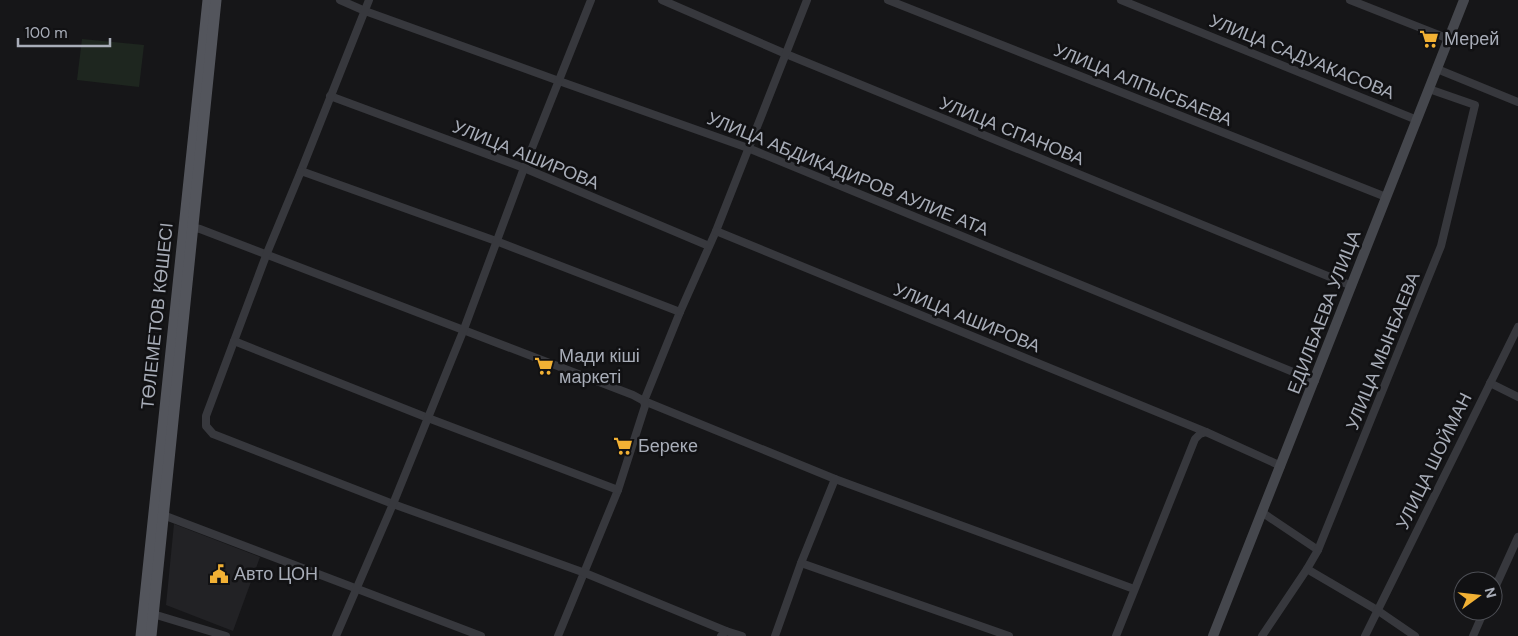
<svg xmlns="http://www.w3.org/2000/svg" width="1518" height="636" viewBox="0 0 1518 636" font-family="'DM Sans',sans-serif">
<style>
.built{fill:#222225}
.green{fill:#1e261f}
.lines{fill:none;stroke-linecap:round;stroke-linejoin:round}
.street{stroke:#37383d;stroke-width:8}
.secondary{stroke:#45474d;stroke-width:10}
.primary{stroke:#53555c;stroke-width:11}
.labels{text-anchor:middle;stroke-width:5;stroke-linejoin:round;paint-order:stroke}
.poi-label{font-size:18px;fill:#a8adb8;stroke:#111113;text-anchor:start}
.street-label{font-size:18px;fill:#a8adb8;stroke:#111113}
</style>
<rect width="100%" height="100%" fill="#161618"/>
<!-- built -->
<polygon class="built" points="174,524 260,557 233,631 166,605"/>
<!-- green -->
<polygon class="green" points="82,39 144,45 139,87 77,80"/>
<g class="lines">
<!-- street -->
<g class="street">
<polyline points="340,0 365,11 559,81 748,148 1315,381"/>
<polyline points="662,0 786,54 1352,286"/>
<polyline points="807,0 716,231 680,312 644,401 835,479 1134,589"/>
<polyline points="888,0 1386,197"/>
<polyline points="1121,0 1417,120"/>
<polyline points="1350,0 1449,39"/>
<polyline points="1437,69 1518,102"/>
<polyline points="330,96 524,168 709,246"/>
<polyline points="301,171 369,0"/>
<polyline points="190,227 200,229 633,395 644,401 645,406 618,490 558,636"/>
<polyline points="716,231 1206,432"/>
<polyline points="680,312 496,241 301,171 267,253 206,416 206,426 213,434 393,504 585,573 726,631"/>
<polyline points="234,341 428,418 618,490"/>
<polyline points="1490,383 1518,397"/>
<polyline points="1263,513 1318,550"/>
<polyline points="163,515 481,636"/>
<polyline points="801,563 1009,636"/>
<polyline points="1307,569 1377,610 1415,636"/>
<polyline points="1493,592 1518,537"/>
<polyline points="153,614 226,636"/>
<polyline points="336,636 393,504 464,329 524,168 591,0"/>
<polyline points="721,636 726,631 742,636"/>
<polyline points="775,636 801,563 835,479"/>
<polyline points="1116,636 1195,439 1200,434 1206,432 1281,466"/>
<polyline points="1262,636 1307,569 1318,550 1441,246 1475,105 1429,89"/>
<polyline points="1365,636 1518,327"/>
<polyline points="1473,636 1484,611"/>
</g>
<!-- secondary -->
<polyline class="secondary" points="1213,636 1464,0"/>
<!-- primary -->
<g class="primary">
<polyline points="141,636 208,0"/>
<polyline points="151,636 216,0"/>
</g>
</g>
<!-- icons -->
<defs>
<g id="supermarket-bare" transform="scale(1.5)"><path d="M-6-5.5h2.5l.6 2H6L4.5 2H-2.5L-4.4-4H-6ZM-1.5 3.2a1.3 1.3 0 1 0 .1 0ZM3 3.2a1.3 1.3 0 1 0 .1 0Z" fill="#f2b134" stroke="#111113" stroke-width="2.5" paint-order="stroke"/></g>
<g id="civic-bare" transform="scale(1.5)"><path d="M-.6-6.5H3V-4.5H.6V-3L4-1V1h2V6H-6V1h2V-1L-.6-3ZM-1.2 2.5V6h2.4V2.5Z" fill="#f2b134" stroke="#111113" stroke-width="2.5" paint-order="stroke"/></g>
</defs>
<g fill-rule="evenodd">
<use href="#supermarket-bare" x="1429" y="39"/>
<use href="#supermarket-bare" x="544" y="366"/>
<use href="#supermarket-bare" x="623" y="446"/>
<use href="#civic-bare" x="219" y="574"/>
</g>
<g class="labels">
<!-- poi labels -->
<g class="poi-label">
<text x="1444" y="45">Мерей</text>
<text x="559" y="362">Мади кіші<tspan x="559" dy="21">маркеті</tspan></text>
<text x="638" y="452">Береке</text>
<text x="234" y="580">Авто ЦОН</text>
</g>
<!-- street labels -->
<g class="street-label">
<text transform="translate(1302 57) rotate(22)" y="6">УЛИЦА САДУАКАСОВА</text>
<text transform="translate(1143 85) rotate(22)" y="6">УЛИЦА АЛПЫСБАЕВА</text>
<text transform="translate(1012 131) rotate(22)" y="6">УЛИЦА СПАНОВА</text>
<text transform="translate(526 155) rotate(22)" y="6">УЛИЦА АШИРОВА</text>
<text transform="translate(848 174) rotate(22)" y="6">УЛИЦА АБДИКАДИРОВ АУЛИЕ АТА</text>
<text transform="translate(1324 312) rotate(-69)" y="6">ЕДИЛБАЕВА УЛИЦА</text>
<text transform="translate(157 316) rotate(-84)" y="6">ТӨЛЕМЕТОВ КӨШЕСІ</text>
<text transform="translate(967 318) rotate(22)" y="6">УЛИЦА АШИРОВА</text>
<text transform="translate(1383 351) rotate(-68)" y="6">УЛИЦА МЫНБАЕВА</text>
<text transform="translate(1434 461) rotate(-64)" y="6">УЛИЦА ШОЙМАН</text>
</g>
</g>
<!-- north arrow -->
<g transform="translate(1478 596) rotate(75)"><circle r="24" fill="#111113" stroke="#4d4f55"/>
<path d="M0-4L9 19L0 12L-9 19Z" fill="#f2b134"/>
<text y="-8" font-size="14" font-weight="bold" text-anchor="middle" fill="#a8adb8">N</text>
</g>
<!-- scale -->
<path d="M18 38v8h92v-8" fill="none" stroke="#a8adb8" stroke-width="2.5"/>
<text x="25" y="38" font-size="15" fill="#a8adb8" stroke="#111113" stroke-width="4" paint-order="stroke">100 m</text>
</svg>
